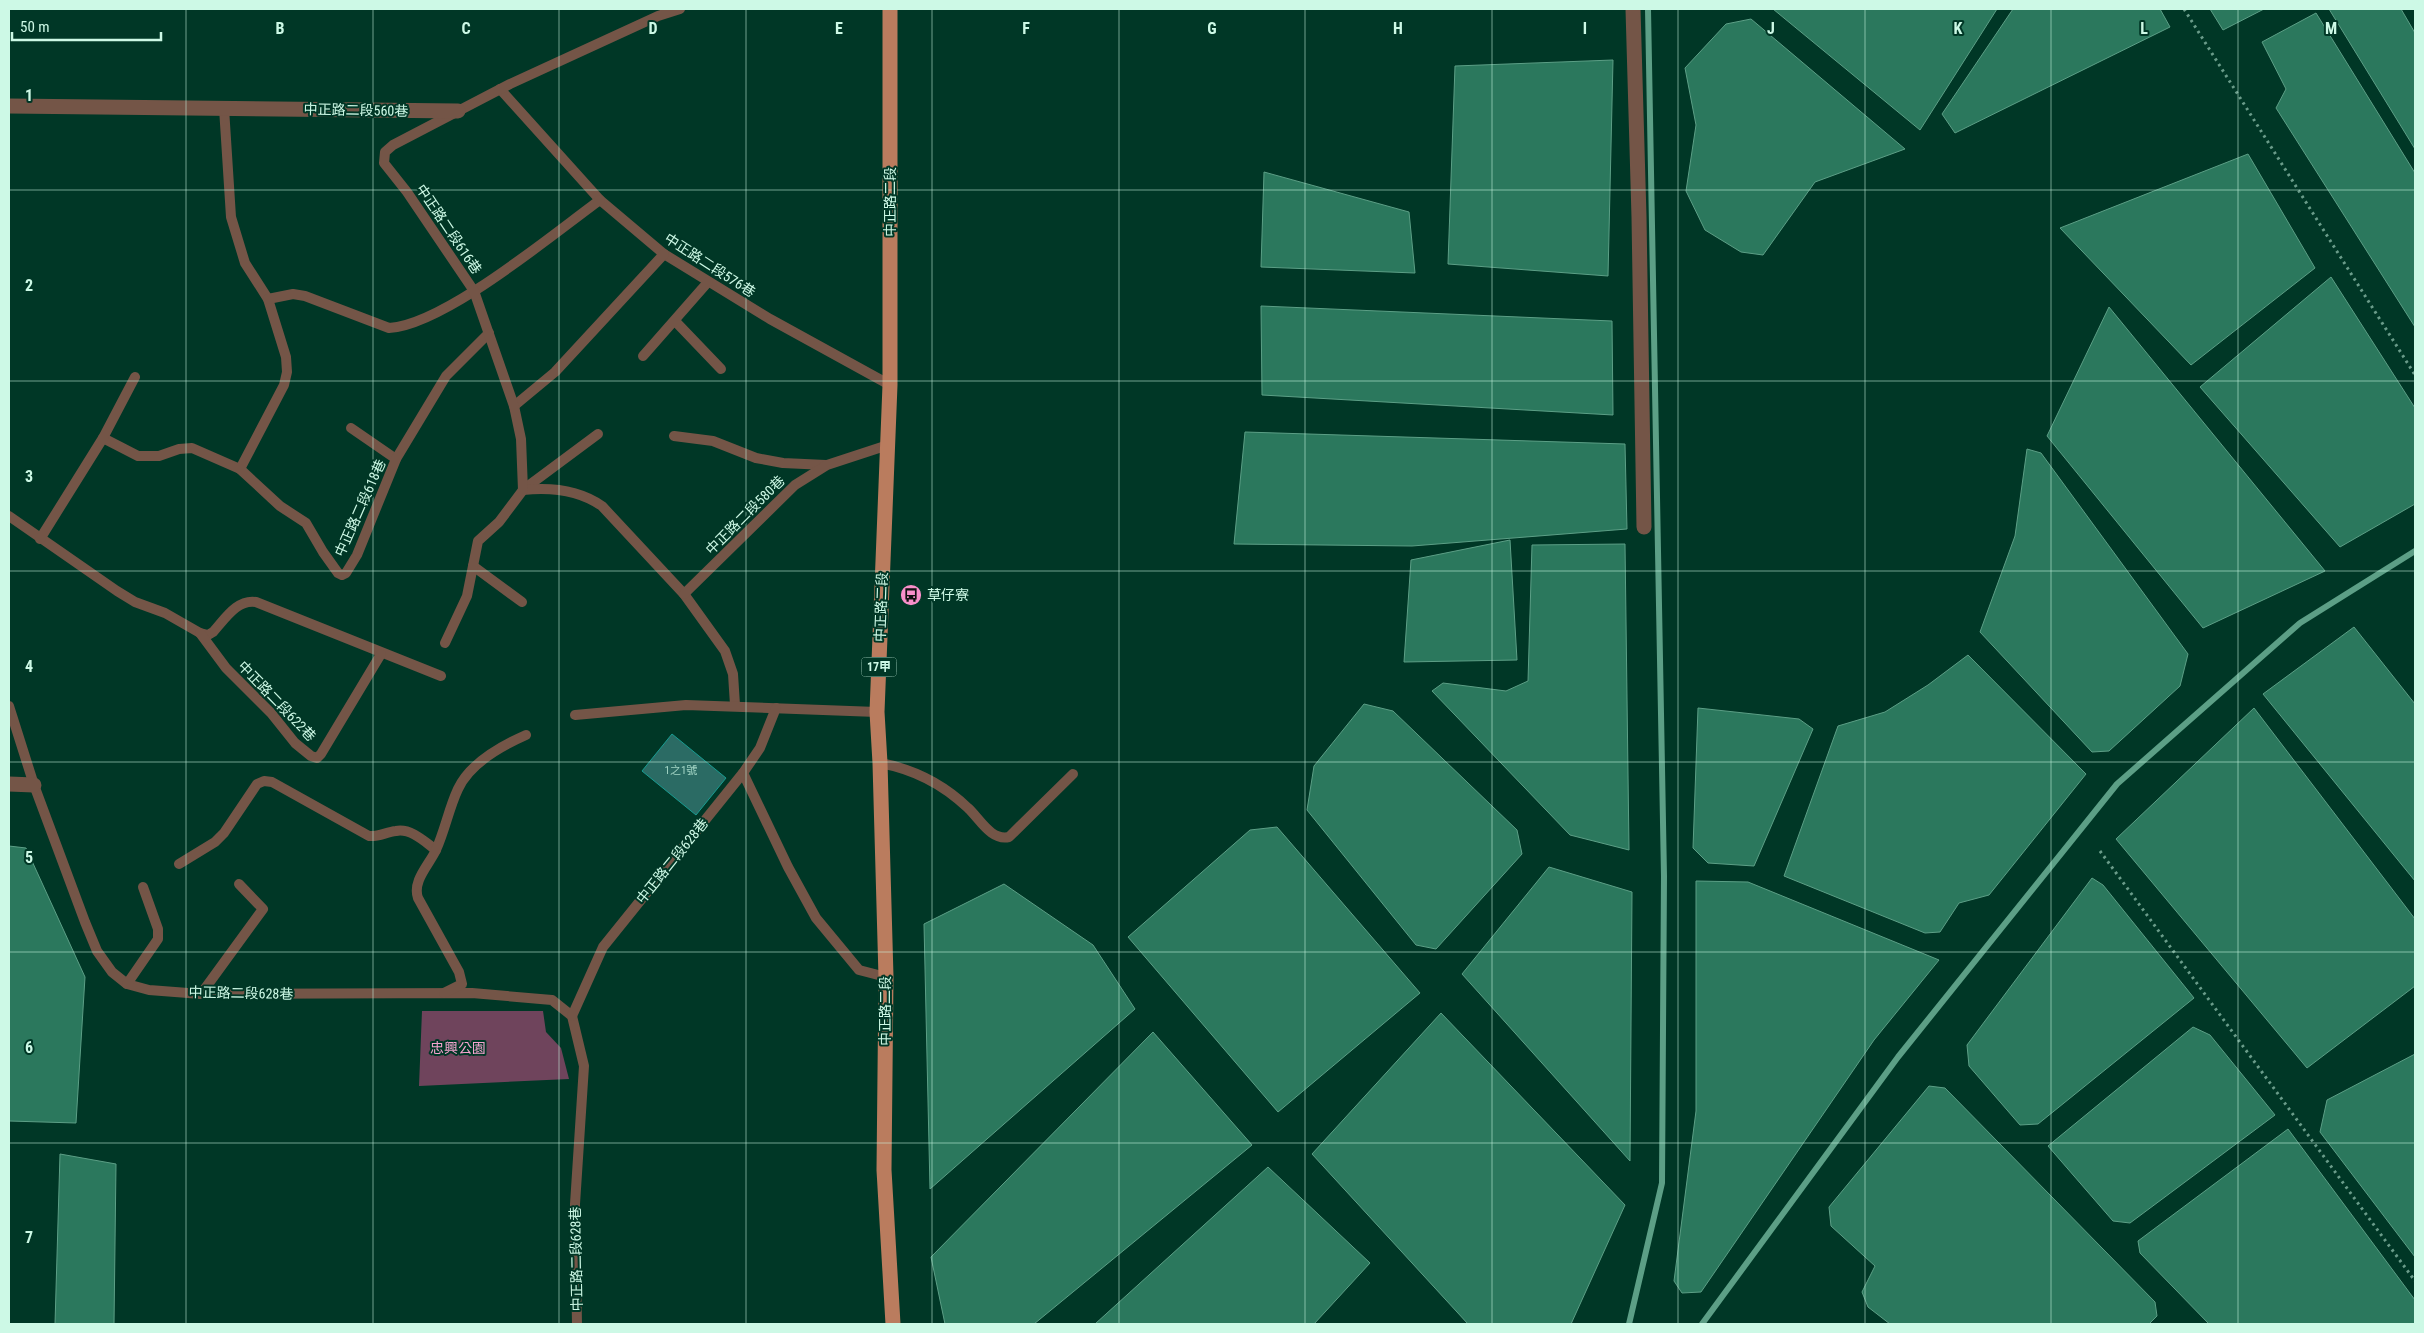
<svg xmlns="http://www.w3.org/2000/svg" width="2424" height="1333" viewBox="0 0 2424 1333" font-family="'Roboto Condensed','Noto Sans TC',sans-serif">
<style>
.green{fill:#6f445c}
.water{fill:#2b785d;stroke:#5c9f86}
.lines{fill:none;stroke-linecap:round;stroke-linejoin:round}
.stream{stroke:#5c9f86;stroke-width:6}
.building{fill:#2b6b64;stroke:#189c92}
.path{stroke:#6a9c8a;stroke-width:3;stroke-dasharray:2.5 4;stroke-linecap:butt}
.service{stroke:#745547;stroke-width:10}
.minor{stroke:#745547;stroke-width:15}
.primary{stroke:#ba7c5e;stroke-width:15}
.grid{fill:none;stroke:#cdf9e6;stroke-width:1;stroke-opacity:0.55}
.labels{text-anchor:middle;stroke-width:4;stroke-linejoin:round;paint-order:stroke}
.number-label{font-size:11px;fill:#a4d6c6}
.shield{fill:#003726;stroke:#90bfac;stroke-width:1}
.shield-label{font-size:12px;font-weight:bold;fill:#cdf9e6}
.street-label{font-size:14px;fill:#cdf9e6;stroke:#003726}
.poi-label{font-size:14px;fill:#cdf9e6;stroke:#003726;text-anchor:start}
.park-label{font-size:14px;fill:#f5a3cf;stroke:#003726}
.grid-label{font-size:16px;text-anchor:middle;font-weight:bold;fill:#cdf9e6;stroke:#003726;stroke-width:4;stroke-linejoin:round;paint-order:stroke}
</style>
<rect width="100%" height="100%" fill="#003726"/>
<!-- green -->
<polygon class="green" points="422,1011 543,1011 546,1032 561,1048 569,1079 419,1086"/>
<!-- water -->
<g class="water">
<polygon points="1773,9 1997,9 1920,130"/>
<polygon points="2013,9 2160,9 2170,27 1955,133 1942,114"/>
<polygon points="2210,9 2264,9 2223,30"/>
<polygon points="2329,9 2401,9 2415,33 2415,149"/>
<polygon points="2316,13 2415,173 2415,327 2276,108 2286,89 2262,42"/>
<polygon points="1751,19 1905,149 1815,182 1763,255 1741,252 1705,230 1686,191 1696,125 1685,68 1726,24"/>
<polygon points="1613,60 1608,276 1448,264 1455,66"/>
<polygon points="2248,154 2315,268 2191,365 2060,228"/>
<polygon points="1264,172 1409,212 1415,273 1261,267"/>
<polygon points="2331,277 2415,408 2415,504 2340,547 2200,387"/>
<polygon points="1261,306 1612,321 1613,415 1262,395"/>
<polygon points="2109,307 2325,571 2203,628 2047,436"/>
<polygon points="1245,432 1625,444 1627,529 1412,546 1234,544"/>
<polygon points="2027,449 2041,453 2188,654 2180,686 2109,751 2092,752 1980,632 2015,536"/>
<polygon points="1510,540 1517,660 1404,662 1411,560"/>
<polygon points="1625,544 1629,850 1570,835 1432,691 1443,683 1506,691 1528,681 1532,545"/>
<polygon points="2354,627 2415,704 2415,881 2263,694"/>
<polygon points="1968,655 2086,774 1989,895 1959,903 1940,932 1925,933 1784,876 1838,726 1885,712 1928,685"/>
<polygon points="1364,704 1393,711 1517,830 1522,854 1436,949 1416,945 1307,810 1314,766"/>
<polygon points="1698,708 1799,719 1813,729 1754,866 1708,863 1693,848"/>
<polygon points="2254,708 2415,919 2415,986 2307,1068 2116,839"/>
<polygon points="1277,827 1420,993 1278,1112 1128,937 1250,830"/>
<polygon points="9,846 26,848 85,977 76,1123 9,1121"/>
<polygon points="1549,867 1632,892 1630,1161 1462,974"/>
<polygon points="2092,878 2103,885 2194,998 2038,1124 2020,1125 1969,1066 1967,1045"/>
<polygon points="1696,881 1748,882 1939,960 1874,1040 1701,1292 1682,1293 1674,1281 1696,1111"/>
<polygon points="1004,884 1093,945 1135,1009 930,1189 924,924"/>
<polygon points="1441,1013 1625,1205 1571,1324 1468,1324 1312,1154"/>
<polygon points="2193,1027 2210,1035 2275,1115 2130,1223 2113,1221 2048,1146"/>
<polygon points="1153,1032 1252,1145 1034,1324 945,1324 931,1257"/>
<polygon points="2415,1054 2415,1257 2320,1132 2327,1100"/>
<polygon points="1929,1086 1945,1088 2155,1302 2157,1316 2149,1324 1890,1324 1868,1307 1862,1292 1875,1266 1831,1226 1829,1207"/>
<polygon points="2288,1129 2415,1300 2415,1324 2209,1324 2140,1253 2138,1241"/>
<polygon points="60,1154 116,1164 114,1324 55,1324"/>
<polygon points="1268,1167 1370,1263 1314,1324 1095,1324"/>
</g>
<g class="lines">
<!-- stream -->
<g class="stream">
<polyline points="1629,1324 1662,1183 1664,876 1648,9"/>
<polyline points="1702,1324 1898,1057 2117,784 2300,623 2415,551"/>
</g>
</g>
<!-- building -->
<polygon class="building" points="672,734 726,778 696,815 642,771"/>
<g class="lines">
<!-- path -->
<g class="path">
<polyline points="2184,9 2415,375"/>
<polyline points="2100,851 2415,1281"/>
</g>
<!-- service -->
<g class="service">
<polyline points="500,89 600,200 664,254 770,319 890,385"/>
<polyline points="224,108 231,217 245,263 268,299 286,357 287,372 284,385 240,469"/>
<path d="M268,299L293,294L305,296L389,328C444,325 553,234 600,200"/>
<polyline points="675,321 721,369"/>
<polyline points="643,356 708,282"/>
<polyline points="514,406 555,372 664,254"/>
<polyline points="351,428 396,459"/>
<polyline points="674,436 713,441 756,458 783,463 826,465"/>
<polyline points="103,438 138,456 159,456 179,449 192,448 240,469 280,506 306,523 323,552 338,573 342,575 346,573 357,555 396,459 446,376 489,333"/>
<polyline points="524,489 598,434"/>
<path d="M523,490C551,487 579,490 602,506L684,594L725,651L733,674L735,705"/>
<path d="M9,516L117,591L135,602L165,613L200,633L208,635L213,632C225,619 237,599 256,602L441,676"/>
<polyline points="40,539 103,438 135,377"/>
<polyline points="473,566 522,602"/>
<polyline points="684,594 795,485 827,465 888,445"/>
<polyline points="200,633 226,668 271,713 295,743 311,756 317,758 321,754 381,654"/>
<polyline points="445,643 467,596 478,541 499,522 523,490 521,439 514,406 474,291 407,192 384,163 385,152 393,145 510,84 658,16 680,9"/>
<polyline points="9,706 34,785 85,922 97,951 112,972 127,984 149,990 201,994 472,993 552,1000 572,1016 584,1066 575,1204 577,1324"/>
<polyline points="575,715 686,705 877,712"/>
<path d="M880,763C913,769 943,784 968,808C980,819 991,841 1009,837L1073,774"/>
<polyline points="743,773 788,867 816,918 859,970 886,977"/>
<path d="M179,864L215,842L224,833L257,784L264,781L272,782L369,836C379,837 386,832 396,831C411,828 425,842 436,850"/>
<polyline points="127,984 158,939 158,929 143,887"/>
<path d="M444,993L462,984L459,972L418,898C412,881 429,865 436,850C445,830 449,808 458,789C470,763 501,746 526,735"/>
<polyline points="201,994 263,909 239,884"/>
<polyline points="572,1016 603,947 743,773 760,748 776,708"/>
</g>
<!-- minor -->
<g class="minor">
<polyline points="1633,9 1639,217 1644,527"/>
<polyline points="9,106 458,111"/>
<polyline points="9,784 34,785"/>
</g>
<!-- primary -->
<polyline class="primary" points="890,9 890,385 877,712 880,763 886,977 884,1170 893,1324"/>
</g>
<!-- grid -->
<path class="grid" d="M186,9V1324M373,9V1324M559,9V1324M746,9V1324M932,9V1324M1119,9V1324M1305,9V1324M1492,9V1324M1678,9V1324M1865,9V1324M2051,9V1324M2238,9V1324M9,190H2415M9,381H2415M9,571H2415M9,762H2415M9,952H2415M9,1143H2415"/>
<!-- icons -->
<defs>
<g id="bus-disc" transform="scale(1.125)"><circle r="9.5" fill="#f98fca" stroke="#003726"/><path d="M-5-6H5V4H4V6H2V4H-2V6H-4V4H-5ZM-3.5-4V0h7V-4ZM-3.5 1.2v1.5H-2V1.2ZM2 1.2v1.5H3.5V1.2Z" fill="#111"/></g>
</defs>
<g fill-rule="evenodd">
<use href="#bus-disc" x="911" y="595"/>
</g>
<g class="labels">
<!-- number labels -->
<g class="number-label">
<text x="681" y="774">1之1號</text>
</g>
<!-- shield labels -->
<rect class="shield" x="861.5" y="657.5" width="35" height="19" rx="4"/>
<g class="shield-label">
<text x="879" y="671">17甲</text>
</g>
<!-- street labels -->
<g class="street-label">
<text transform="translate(356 110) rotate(1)" y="5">中正路二段560巷</text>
<text transform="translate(890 202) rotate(-90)" y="5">中正路二段</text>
<text transform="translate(449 229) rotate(56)" y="5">中正路二段616巷</text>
<text transform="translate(710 265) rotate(33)" y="5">中正路二段576巷</text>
<text transform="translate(360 508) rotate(-66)" y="5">中正路二段618巷</text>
<text transform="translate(745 515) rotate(-45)" y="5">中正路二段580巷</text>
<text transform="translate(881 607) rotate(-88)" y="5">中正路二段</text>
<text transform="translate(277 701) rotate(46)" y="5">中正路二段622巷</text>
<text transform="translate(672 861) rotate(-51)" y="5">中正路二段628巷</text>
<text transform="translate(241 993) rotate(1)" y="5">中正路二段628巷</text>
<text transform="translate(885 1011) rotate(-90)" y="5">中正路二段</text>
<text transform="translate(576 1259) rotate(-91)" y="5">中正路二段628巷</text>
</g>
<!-- poi labels -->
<g class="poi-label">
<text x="927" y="600">草仔寮</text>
</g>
<!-- park labels -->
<g class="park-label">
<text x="458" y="1053">忠興公園</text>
</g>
</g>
<g class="grid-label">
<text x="280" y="34">B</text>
<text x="466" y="34">C</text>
<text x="653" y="34">D</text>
<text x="839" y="34">E</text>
<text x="1026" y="34">F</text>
<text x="1212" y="34">G</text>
<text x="1398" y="34">H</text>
<text x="1585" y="34">I</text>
<text x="1771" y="34">J</text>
<text x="1958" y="34">K</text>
<text x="2144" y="34">L</text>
<text x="2331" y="34">M</text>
<text x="29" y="101">1</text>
<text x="29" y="291">2</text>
<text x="29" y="482">3</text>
<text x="29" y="672">4</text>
<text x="29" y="863">5</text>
<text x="29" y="1053">6</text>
<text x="29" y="1243">7</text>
</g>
<!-- border -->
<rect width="2424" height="1333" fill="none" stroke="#cdf9e6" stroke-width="20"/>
<!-- scale -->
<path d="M12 32v8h149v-8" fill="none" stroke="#cdf9e6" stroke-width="2.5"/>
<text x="20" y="32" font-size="15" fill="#cdf9e6" stroke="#003726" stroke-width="4" paint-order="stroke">50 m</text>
</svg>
